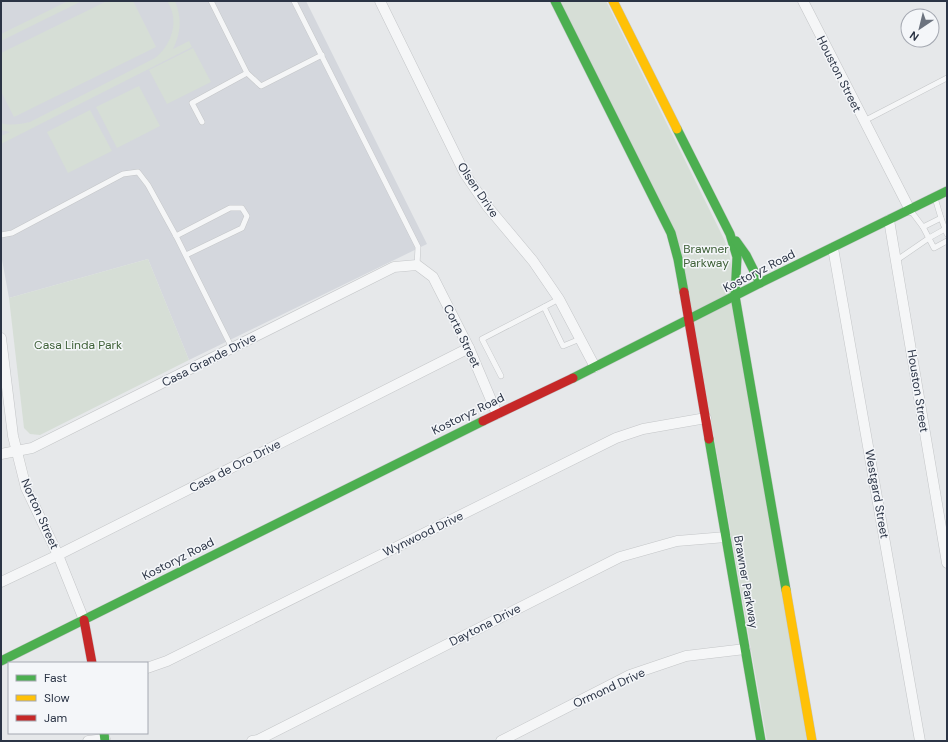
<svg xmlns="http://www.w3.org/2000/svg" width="948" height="742" viewBox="0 0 948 742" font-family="'DM Sans',sans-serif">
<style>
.built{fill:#d4d7dd}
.green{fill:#d6ded6}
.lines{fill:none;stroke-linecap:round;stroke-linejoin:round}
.lane-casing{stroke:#c4c6c8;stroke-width:6}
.street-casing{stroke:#c4c6c8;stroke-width:11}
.fast-casing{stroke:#c4c6c8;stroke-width:10}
.slow-casing{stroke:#c4c6c8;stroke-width:10}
.jam-casing{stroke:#c4c6c8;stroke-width:10}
.lane{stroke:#f5f6f7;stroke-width:5}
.street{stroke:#f5f6f7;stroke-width:10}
.fast{stroke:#4caf50;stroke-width:9}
.slow{stroke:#ffc107;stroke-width:9}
.jam{stroke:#c62828;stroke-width:9}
.labels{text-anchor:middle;stroke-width:3;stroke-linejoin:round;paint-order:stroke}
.street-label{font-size:12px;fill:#2b3445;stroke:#f4f6f9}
.park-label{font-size:12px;fill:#3f6138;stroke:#f4f6f9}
</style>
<rect width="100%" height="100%" fill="#e6e8ea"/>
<!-- built -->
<polygon class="built" points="1,1 306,1 427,244 189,360 148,259 9,298 1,254"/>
<!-- green -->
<g class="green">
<polygon points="68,1 82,1 1,41 1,34"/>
<polygon points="107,1 133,1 156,47 14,117 1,91 1,53"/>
<path d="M167,1H175C182,18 181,33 173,49L189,41L192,47L1,144V136L10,132L1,130V123C11,126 20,124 30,122L155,58C172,45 180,20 167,1Z"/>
<polygon points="560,1 606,1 724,239 729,252 807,741 767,741 681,248"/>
<polygon points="193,48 211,82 167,104 149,70"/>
<polygon points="139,86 160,126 117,148 96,107"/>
<polygon points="90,110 112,151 68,173 47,132"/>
<polygon points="148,259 189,360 40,435 30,434 24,428 9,298"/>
</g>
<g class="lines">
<!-- lane casing -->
<g class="lane-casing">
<g id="lane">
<polyline points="211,1 247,73 261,86 322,55"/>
<polyline points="294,1 418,247 417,265"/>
<polyline points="864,121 947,78"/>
<polyline points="202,122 192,103 247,73"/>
<polyline points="935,198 941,218"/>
<polyline points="911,211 923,227 941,218 945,229 947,229"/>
<polyline points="923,227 934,248 947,241"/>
<polyline points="1,235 12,233 123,174 138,172 148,185 176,236 232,348"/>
<polyline points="176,236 230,208 242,208 247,216 242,228 186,255"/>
<polyline points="897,260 929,238 945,229 947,234"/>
<polyline points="544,307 559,299"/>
<polyline points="501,376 482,339 544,307 563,346 580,339"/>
</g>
</g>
<!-- street casing -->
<g class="street-casing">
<g id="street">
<polyline points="380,1 465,174 487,206 533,261 559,299 595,367"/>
<polyline points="803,1 910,210"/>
<polyline points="889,220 947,563"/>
<polyline points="833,248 920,741"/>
<polyline points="1,338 13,436 26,488 58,555 84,620"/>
<polyline points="1,454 32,448 394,267 417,265 433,277 469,348 497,414"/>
<polyline points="1,582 58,555 469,348"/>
<polyline points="147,668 167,661 616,438 643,429 706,418"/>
<polyline points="88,741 105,739"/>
<polyline points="252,741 258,740 620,557 677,541 726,537"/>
<polyline points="501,741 630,675 686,656 745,649"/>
</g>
</g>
<!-- fast casing -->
<g class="fast-casing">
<g id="fast">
<polyline points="555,1 671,233 678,259 684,292"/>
<polyline points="677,129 730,234 737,257 735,296 786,590"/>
<polyline points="736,241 746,255 760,283"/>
<polyline points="573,378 760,283 947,191"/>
<polyline points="709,439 761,741"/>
<polyline points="1,661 483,421"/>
<polyline points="104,733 105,741"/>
</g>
</g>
<!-- slow casing -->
<g class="slow-casing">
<g id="slow">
<polyline points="613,1 677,129"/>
<polyline points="786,590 812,741"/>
</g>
</g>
<!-- jam casing -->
<g class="jam-casing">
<g id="jam">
<polyline points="684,292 709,439"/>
<polyline points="483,421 573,378"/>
<polyline points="84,620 92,663"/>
</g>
</g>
<!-- lane -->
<use href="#lane" class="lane"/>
<!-- street -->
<use href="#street" class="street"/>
<!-- fast -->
<use href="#fast" class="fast"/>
<!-- slow -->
<use href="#slow" class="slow"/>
<!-- jam -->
<use href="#jam" class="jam"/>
</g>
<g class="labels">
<!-- street labels -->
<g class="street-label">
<text transform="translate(839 74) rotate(63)" y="4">Houston Street</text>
<text transform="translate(478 190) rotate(56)" y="4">Olsen Drive</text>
<text transform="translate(759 271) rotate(-27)" y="4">Kostoryz Road</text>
<text transform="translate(462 336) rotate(64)" y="4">Corta Street</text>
<text transform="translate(209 360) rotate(-27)" y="4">Casa Grande Drive</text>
<text transform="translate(918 391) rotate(81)" y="4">Houston Street</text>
<text transform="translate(468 414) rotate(-26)" y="4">Kostoryz Road</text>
<text transform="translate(235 466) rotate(-27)" y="4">Casa de Oro Drive</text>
<text transform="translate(877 494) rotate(80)" y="4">Westgard Street</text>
<text transform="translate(40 514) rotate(66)" y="4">Norton Street</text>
<text transform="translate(423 534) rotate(-26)" y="4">Wynwood Drive</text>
<text transform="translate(178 559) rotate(-27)" y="4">Kostoryz Road</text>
<text transform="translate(746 582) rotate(80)" y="4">Brawner Parkway</text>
<text transform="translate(485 625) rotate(-27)" y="4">Daytona Drive</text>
<text transform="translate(609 688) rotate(-25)" y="4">Ormond Drive</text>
</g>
<!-- park labels -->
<g class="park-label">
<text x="706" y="253">Brawner<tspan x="706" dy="14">Parkway</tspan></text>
<text x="78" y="349">Casa Linda Park</text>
</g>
</g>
<!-- border -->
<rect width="948" height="742" fill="none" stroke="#2b3445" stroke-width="4"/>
<!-- legend -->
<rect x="8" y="662" width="140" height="72" fill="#f4f6f9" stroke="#a4a8b1"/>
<rect x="16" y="675" width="20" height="6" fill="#4caf50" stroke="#a4a8b1"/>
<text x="44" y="682" font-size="12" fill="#2b3445">Fast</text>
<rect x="16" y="695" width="20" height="6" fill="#ffc107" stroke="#a4a8b1"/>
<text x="44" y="702" font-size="12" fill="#2b3445">Slow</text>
<rect x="16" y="715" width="20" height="6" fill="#c62828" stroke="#a4a8b1"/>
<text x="44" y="722" font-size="12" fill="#2b3445">Jam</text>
<!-- north arrow -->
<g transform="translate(920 28) rotate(215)"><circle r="19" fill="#f4f6f9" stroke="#a4a8b1"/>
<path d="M0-3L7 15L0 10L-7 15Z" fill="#6c737f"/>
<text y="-6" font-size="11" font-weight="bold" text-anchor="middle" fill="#2b3445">N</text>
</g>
</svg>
